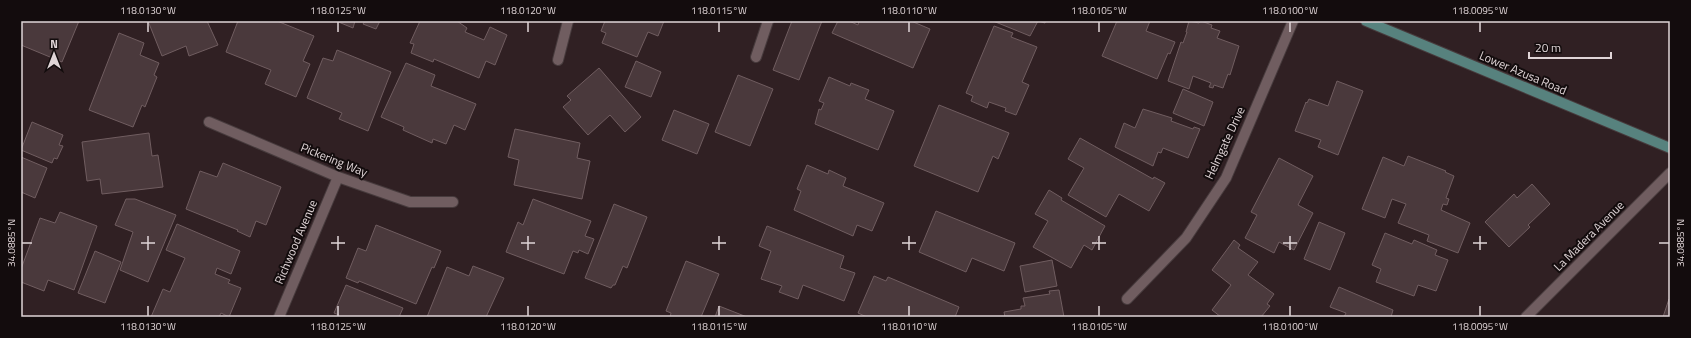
<svg xmlns="http://www.w3.org/2000/svg" width="1691" height="338" viewBox="0 0 1691 338" font-family="'Titillium Web',sans-serif">
<style>
.building{fill:#4a393c;stroke:#705d60}
.lines{fill:none;stroke-linecap:round;stroke-linejoin:round}
.lane-casing{stroke:#473b3d;stroke-width:12}
.street-casing{stroke:#473b3d;stroke-width:12}
.secondary-casing{stroke:#473b3d;stroke-width:12}
.lane{stroke:#705d60;stroke-width:10}
.street{stroke:#705d60;stroke-width:10}
.secondary{stroke:#57827e;stroke-width:10}
.ticks{fill:none;stroke:#e0d5d7;stroke-width:1.5}
.labels{text-anchor:middle;stroke-width:4;stroke-linejoin:round;paint-order:stroke}
.street-label{font-size:12px;fill:#e0d5d7;stroke:#130c0d}
.neatline{fill:none;stroke:#e0d5d7;stroke-width:1.5}
.ticks-label{font-size:10px;text-anchor:middle;fill:#e0d5d7}
</style>
<rect width="100%" height="100%" fill="#302023"/>
<!-- building -->
<g class="building">
<polygon points="21,21 79,21 62,62 21,45"/>
<polygon points="148,21 207,21 218,45 189,56 186,46 162,56"/>
<polygon points="238,21 277,21 314,36 303,61 310,64 296,97 265,84 271,70 226,52"/>
<polygon points="336,21 355,21 353,28"/>
<polygon points="365,21 380,21 376,29 363,24"/>
<polygon points="420,21 457,21 467,28 465,32 484,40 490,27 507,35 495,65 486,61 479,78 434,59 433,62 411,53 414,44 410,43"/>
<polygon points="605,21 664,21 658,36 648,32 637,57 602,43 606,33 601,31"/>
<polygon points="792,21 822,21 799,80 773,70"/>
<polygon points="838,21 849,21 858,25 859,21 911,21 930,29 913,68 832,33"/>
<polygon points="993,21 1046,21 1045,23 1038,21 1030,36"/>
<polygon points="1117,21 1150,21 1146,31 1175,42 1170,54 1168,53 1157,79 1102,56"/>
<polygon points="1189,21 1199,23 1201,21 1212,25 1211,28 1220,31 1217,38 1239,46 1230,75 1228,74 1223,88 1214,85 1213,88 1209,87 1211,83 1193,76 1189,89 1168,81 1181,42 1183,43 1187,32 1186,32"/>
<polygon points="994,26 1013,33 1011,37 1037,47 1022,82 1029,85 1016,115 1005,111 1006,108 989,102 987,108 971,101 973,96 966,93"/>
<polygon points="119,33 144,43 140,55 159,63 154,75 157,77 145,107 142,105 133,127 89,110"/>
<polygon points="337,50 391,72 368,131 339,119 342,113 307,98 323,58 333,61"/>
<polygon points="636,61 661,72 651,97 625,87"/>
<polygon points="406,63 435,75 431,86 476,104 465,130 454,125 446,144 433,139 432,143 403,130 404,127 381,117"/>
<polygon points="599,68 641,117 625,132 610,115 588,135 563,107 571,100 567,96"/>
<polygon points="738,75 773,89 750,146 715,132"/>
<polygon points="829,77 850,86 851,83 869,90 865,99 894,111 878,150 815,124 819,109 821,110 824,103 819,101"/>
<polygon points="1337,81 1363,91 1338,155 1318,147 1321,140 1295,131 1306,102 1307,103 1309,99 1328,106"/>
<polygon points="1183,89 1213,102 1204,126 1173,113"/>
<polygon points="939,105 1009,133 998,159 993,156 978,192 914,166"/>
<polygon points="1143,109 1172,118 1171,121 1193,129 1194,127 1200,129 1188,158 1163,148 1161,153 1158,152 1153,166 1115,147 1124,123 1135,128"/>
<polygon points="674,110 709,124 697,154 662,140"/>
<polygon points="32,122 63,135 59,145 63,146 57,159 54,158 52,163 21,150"/>
<polygon points="515,129 580,143 577,158 590,161 582,199 514,185 519,160 508,157"/>
<polygon points="149,133 152,156 158,155 163,187 102,194 100,179 87,181 82,142"/>
<polygon points="1080,138 1153,179 1154,177 1165,183 1149,211 1119,194 1106,217 1068,195 1084,168 1068,159"/>
<polygon points="1408,156 1446,171 1445,172 1454,176 1446,198 1449,199 1447,205 1443,204 1441,210 1470,223 1458,253 1427,241 1429,235 1398,223 1406,204 1392,199 1385,218 1362,209 1383,157 1404,166"/>
<polygon points="21,157 47,168 35,198 21,192"/>
<polygon points="1279,158 1313,176 1298,205 1313,213 1294,250 1279,242 1274,253 1245,238 1257,215 1251,212"/>
<polygon points="223,163 281,187 266,225 256,221 250,237 237,231 238,230 186,209 200,171 217,177"/>
<polygon points="807,165 828,174 829,170 846,178 843,186 884,203 872,231 857,225 853,236 794,210 801,191 797,189"/>
<polygon points="1532,184 1550,204 1528,225 1530,227 1509,247 1485,222 1514,194 1517,198"/>
<polygon points="1049,190 1062,198 1061,200 1105,226 1092,250 1084,245 1071,268 1033,247 1048,221 1035,214"/>
<polygon points="126,199 135,199 176,215 148,282 120,270 133,232 115,225"/>
<polygon points="533,199 591,221 585,236 594,239 588,254 579,250 578,253 573,251 564,274 506,252 518,222 523,225"/>
<polygon points="614,204 647,217 627,268 623,266 615,285 613,285 611,288 585,278"/>
<polygon points="936,211 1015,243 1004,271 972,258 966,272 919,252"/>
<polygon points="60,212 97,226 74,290 48,280 44,291 21,282 21,269 40,218 55,223"/>
<polygon points="1319,222 1345,233 1330,270 1304,259"/>
<polygon points="177,224 240,251 231,274 217,268 215,274 230,280 228,283 241,288 229,317 221,313 219,317 151,317 163,289 170,292 185,258 166,250"/>
<polygon points="376,225 441,251 434,268 432,267 416,304 359,281 358,283 346,278 358,248 366,251"/>
<polygon points="767,226 844,256 840,268 855,273 844,301 803,285 798,299 779,292 782,286 761,279 771,251 759,246"/>
<polygon points="1385,233 1412,244 1414,240 1437,250 1435,255 1448,260 1436,291 1418,285 1414,296 1376,282 1381,269 1372,265"/>
<polygon points="1234,240 1240,245 1238,248 1258,262 1248,275 1274,294 1267,304 1270,306 1261,317 1221,317 1212,310 1231,285 1212,270"/>
<polygon points="95,251 121,262 105,303 78,293"/>
<polygon points="1052,260 1057,286 1025,292 1020,266"/>
<polygon points="686,261 719,274 701,317 670,317 671,313 666,311"/>
<polygon points="473,266 504,278 486,317 427,317 447,267 469,276"/>
<polygon points="874,276 886,281 888,277 959,307 955,317 867,317 858,313"/>
<polygon points="346,285 403,308 399,317 339,317 339,315 334,313"/>
<polygon points="1339,287 1393,310 1391,317 1344,317 1346,313 1330,307"/>
<polygon points="1059,290 1064,317 1005,317 1004,312 1021,309 1021,306 1025,306 1023,298 1050,294 1049,291"/>
<polygon points="1669,299 1670,317 1663,317"/>
<polygon points="719,306 747,317 715,317"/>
</g>
<g class="lines">
<!-- lane casing -->
<g class="lane-casing">
<g id="lane">
<polyline points="756,57 768,21"/>
<polyline points="558,60 568,21"/>
</g>
</g>
<!-- street casing -->
<g class="street-casing">
<g id="street">
<polyline points="209,122 338,177 410,202 453,202"/>
<polyline points="1127,299 1186,238 1226,178 1293,21"/>
<polyline points="279,317 338,177"/>
<polyline points="1526,317 1670,173"/>
</g>
</g>
<!-- secondary casing -->
<g class="secondary-casing">
<polyline id="secondary" points="1366,21 1670,148"/>
</g>
<!-- lane -->
<use href="#lane" class="lane"/>
<!-- street -->
<use href="#street" class="street"/>
<!-- secondary -->
<use href="#secondary" class="secondary"/>
</g>
<!-- ticks -->
<path class="ticks" d="M148,22V32M338,22V32M528,22V32M719,22V32M909,22V32M1099,22V32M1290,22V32M1480,22V32M148,236V250M338,236V250M528,236V250M719,236V250M909,236V250M1099,236V250M1290,236V250M1480,236V250M22,243H32M141,243H155M331,243H345M521,243H535M712,243H726M902,243H916M1092,243H1106M1283,243H1297M1473,243H1487M1659,243H1669M148,306V316M338,306V316M528,306V316M719,306V316M909,306V316M1099,306V316M1290,306V316M1480,306V316"/>
<g class="labels">
<!-- street labels -->
<g class="street-label">
<text transform="translate(1523 73) rotate(23)" y="4">Lower Azusa Road</text>
<text transform="translate(1225 143) rotate(-65)" y="4">Helmgate Drive</text>
<text transform="translate(334 160) rotate(22)" y="4">Pickering Way</text>
<text transform="translate(1589 236) rotate(-45)" y="4">La Madera Avenue</text>
<text transform="translate(296 242) rotate(-67)" y="4">Richwood Avenue</text>
</g>
</g>
<!-- border -->
<rect width="1691" height="338" fill="none" stroke="#130c0d" stroke-width="44"/>
<!-- north arrow -->
<g transform="translate(54 54)" stroke="#130c0d" stroke-width="3" paint-order="stroke">
<path d="M0-3L7 15L0 10L-7 15Z" fill="#e0d5d7"/>
<text y="-6" font-size="11" font-weight="bold" text-anchor="middle" fill="#e0d5d7">N</text>
</g>
<!-- scale -->
<path d="M1529 52v6h82v-6" fill="none" stroke="#e0d5d7" stroke-width="2"/>
<text x="1535" y="52" font-size="12" fill="#e0d5d7" stroke="#130c0d" stroke-width="3" paint-order="stroke">20 m</text>
<rect x="22" y="22" width="1647" height="294" class="neatline"/>
<g class="ticks-label">
<text x="148" y="14">118.0130°W</text>
<text x="338" y="14">118.0125°W</text>
<text x="528" y="14">118.0120°W</text>
<text x="719" y="14">118.0115°W</text>
<text x="909" y="14">118.0110°W</text>
<text x="1099" y="14">118.0105°W</text>
<text x="1290" y="14">118.0100°W</text>
<text x="1480" y="14">118.0095°W</text>
<text transform="translate(11 243) rotate(-90)" y="4">34.0885°N</text>
<text transform="translate(1680 243) rotate(-90)" y="4">34.0885°N</text>
<text x="148" y="330">118.0130°W</text>
<text x="338" y="330">118.0125°W</text>
<text x="528" y="330">118.0120°W</text>
<text x="719" y="330">118.0115°W</text>
<text x="909" y="330">118.0110°W</text>
<text x="1099" y="330">118.0105°W</text>
<text x="1290" y="330">118.0100°W</text>
<text x="1480" y="330">118.0095°W</text>
</g>
</svg>
